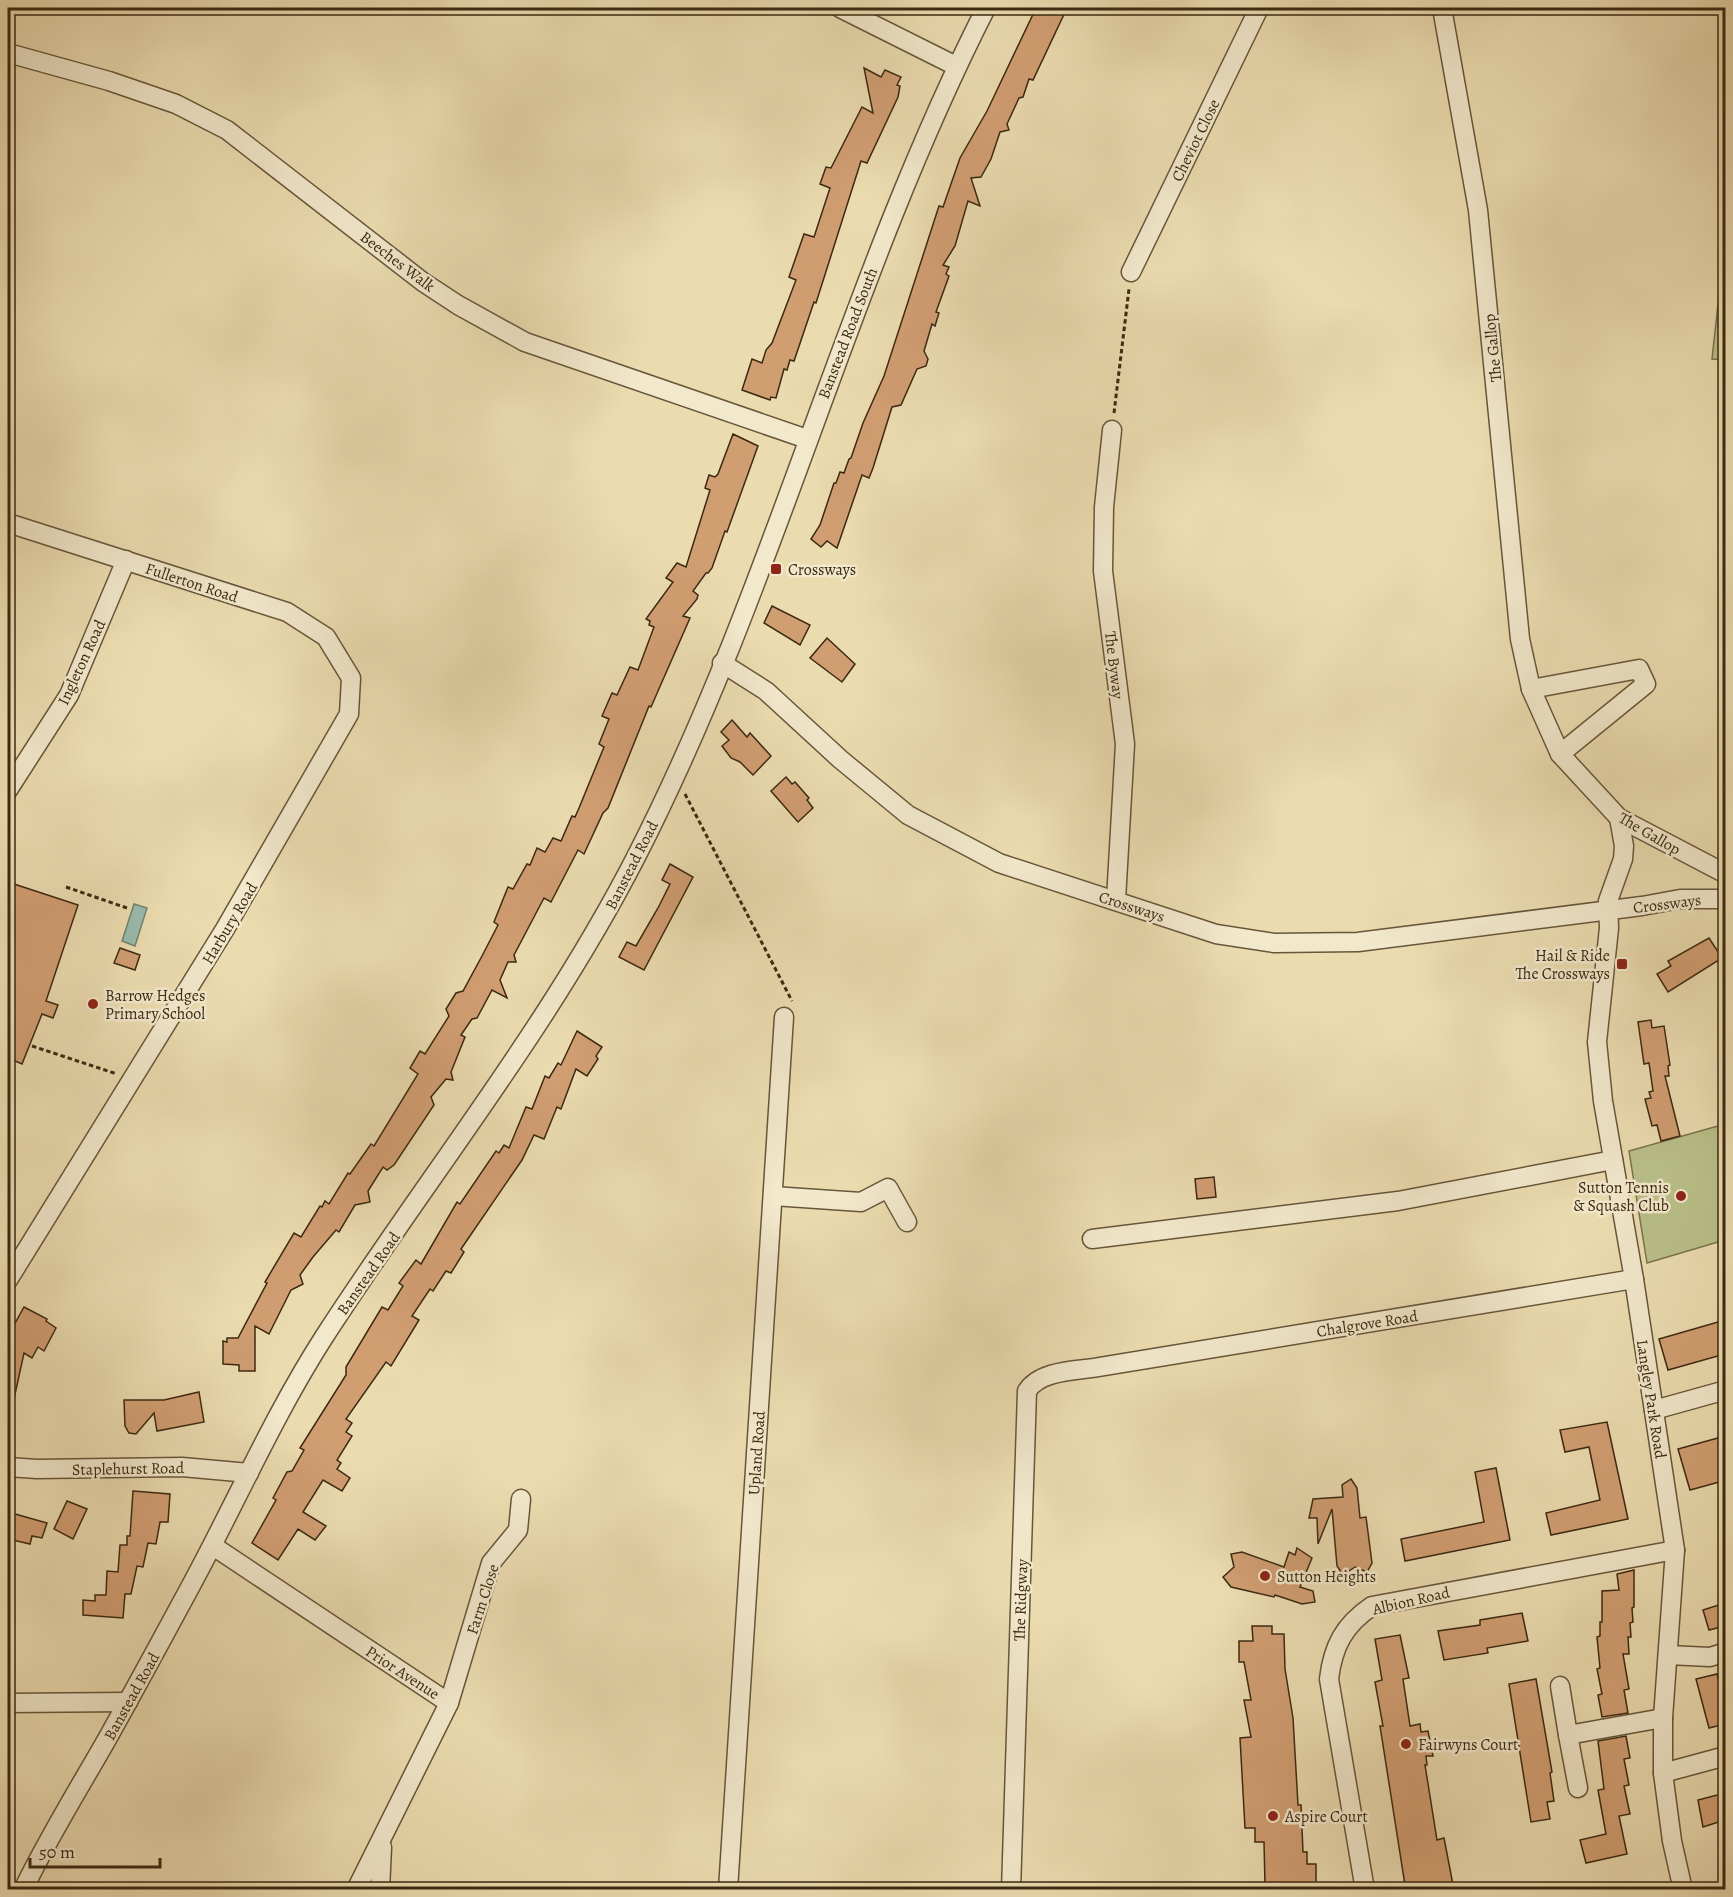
<svg xmlns="http://www.w3.org/2000/svg" width="1733" height="1897" viewBox="0 0 1733 1897" font-family="Alegreya,serif">
<style>
.pitch{fill:#bac08a;stroke:#7a744e;stroke-width:1.5}
.water{fill:#98bbaf;stroke:#738170;stroke-width:1.5}
.building{fill:#d19e72;stroke:#3b2912;stroke-width:1.5}
.lines{fill:none;stroke-linecap:round;stroke-linejoin:round}
.minor-casing{stroke:#67563a;stroke-width:21}
.path{stroke:#3b2912;stroke-width:3;stroke-dasharray:4.5 3;stroke-linecap:butt}
.minor{stroke:#f2e8cc;stroke-width:18}
.poi-dot{fill:#8f2418;stroke:#f2e8cc;stroke-width:2}
.labels{text-anchor:middle;stroke-width:5;stroke-linejoin:round;paint-order:stroke}
.street-label{font-size:16px;fill:#3b2912;stroke:#f2e8cc}
.poi-label{font-size:16px;fill:#3b2912;stroke:#f2e8cc;text-anchor:start}
</style>
<rect width="100%" height="100%" fill="#ebdcb0"/>
<filter id="stains"><feTurbulence type="fractalNoise" baseFrequency=".00333" numOctaves="4"/><feColorMatrix values="0 0 0 0 .2 0 0 0 0 .09 0 0 0 0 .02 0 0 0 .5 -.17"/></filter>
<radialGradient id="worn" r=".72"><stop offset=".6" stop-color="#630" stop-opacity="0"/><stop offset="1" stop-color="#630" stop-opacity=".3"/></radialGradient>
<!-- pitch -->
<g class="pitch">
<polygon points="1721,277 1725,277 1725,360 1712,359"/>
<polygon points="1725,1124 1725,1240 1647,1263 1629,1151"/>
</g>
<!-- water -->
<polygon class="water" points="134,904 147,908 135,946 122,941"/>
<!-- building -->
<g class="building">
<polygon points="1036,8 1067,8 1033,80 1029,79 1023,97 1019,98 1007,124 1009,130 1000,132 991,159 981,177 971,178 980,206 968,201 955,246 943,265 949,267 946,274 949,276 936,312 939,313 935,326 932,324 924,351 928,359 926,366 917,369 901,405 892,407 873,468 869,478 862,475 837,548 827,541 821,547 811,539 820,525 834,483 836,483 840,472 844,473 849,459 851,458 863,423 884,376 939,206 943,207 960,158 987,111"/>
<polygon points="864,68 881,77 885,70 901,77 897,85 900,86 898,97 867,163 861,161 816,303 814,302 794,361 790,360 787,370 784,369 776,398 771,397 770,400 742,390 752,359 762,363 766,350 772,343 796,280 789,277 804,234 814,237 830,188 820,184 826,167 831,168 862,107 873,113"/>
<polygon points="733,434 758,446 727,532 725,531 712,568 708,573 706,573 693,591 698,595 697,599 683,616 690,618 651,707 649,706 608,808 603,813 584,854 578,850 551,902 544,898 514,955 516,962 508,962 500,980 507,998 492,990 477,1018 472,1019 461,1035 465,1037 451,1072 453,1080 446,1079 431,1097 434,1105 394,1165 387,1170 383,1167 368,1191 370,1202 355,1205 339,1232 336,1230 313,1257 300,1275 303,1284 291,1290 269,1334 255,1326 255,1371 239,1371 239,1365 223,1364 223,1341 227,1342 227,1338 238,1338 267,1283 265,1282 294,1233 301,1237 320,1206 322,1207 325,1201 329,1204 348,1173 350,1174 371,1144 374,1146 418,1074 410,1068 420,1051 425,1054 449,1016 446,1009 456,993 463,991 482,956 498,925 494,922 508,887 513,889 527,864 530,865 537,848 545,852 553,838 561,841 572,816 575,817 579,808 604,747 599,744 609,719 602,716 612,693 617,695 630,667 638,670 654,627 649,625 650,621 646,619 673,582 666,578 677,563 686,567 710,490 705,488 709,475 715,477 718,474"/>
<polygon points="772,606 810,625 800,645 764,623"/>
<polygon points="827,638 855,664 842,682 810,658"/>
<polygon points="732,720 747,737 750,733 771,756 753,775 740,762 731,758 722,746 729,740 721,732"/>
<polygon points="786,777 792,784 795,782 809,798 807,800 813,808 798,822 771,791"/>
<polygon points="670,864 693,877 644,970 619,957 627,942 636,946 658,908 670,884 662,880"/>
<polygon points="8,882 78,905 46,1001 58,1005 53,1018 42,1014 22,1064 8,1058"/>
<polygon points="1709,938 1722,958 1668,992 1657,974 1671,966 1668,961"/>
<polygon points="120,948 140,955 135,970 114,963"/>
<polygon points="1651,1020 1652,1028 1664,1026 1670,1065 1668,1066 1669,1076 1665,1076 1680,1136 1661,1141 1657,1125 1652,1126 1645,1099 1651,1098 1649,1092 1653,1091 1649,1063 1644,1064 1638,1022"/>
<polygon points="577,1031 602,1047 596,1056 598,1059 587,1076 576,1069 561,1109 557,1107 544,1139 534,1135 522,1160 461,1249 464,1252 451,1273 446,1271 433,1291 430,1289 412,1316 419,1320 391,1366 386,1362 346,1419 352,1423 346,1432 352,1436 337,1460 341,1463 337,1469 350,1478 342,1491 323,1480 303,1512 326,1526 315,1540 298,1529 278,1560 252,1543 276,1500 273,1498 287,1472 292,1471 304,1450 300,1448 346,1375 346,1367 382,1307 388,1310 403,1286 399,1283 416,1260 421,1264 457,1202 460,1204 496,1151 499,1153 504,1145 509,1148 526,1107 532,1109 545,1076 549,1078 558,1063 561,1065"/>
<polygon points="1214,1177 1216,1197 1197,1199 1195,1179"/>
<polygon points="24,1307 47,1319 46,1321 56,1328 44,1351 38,1347 32,1358 24,1353 14,1399 8,1399 8,1336"/>
<polygon points="1725,1320 1725,1354 1668,1370 1659,1339"/>
<polygon points="199,1392 204,1422 157,1431 154,1413 136,1434 129,1433 125,1426 124,1400 164,1400"/>
<polygon points="1607,1422 1628,1519 1551,1535 1546,1513 1600,1500 1589,1447 1565,1452 1560,1430"/>
<polygon points="1725,1436 1725,1465 1720,1467 1723,1481 1690,1490 1678,1449"/>
<polygon points="1496,1468 1510,1540 1405,1561 1401,1539 1484,1522 1475,1472"/>
<polygon points="1351,1479 1357,1488 1360,1518 1366,1517 1372,1563 1367,1572 1355,1567 1343,1575 1337,1566 1332,1509 1318,1544 1317,1518 1309,1518 1313,1499 1343,1497 1342,1485"/>
<polygon points="133,1491 170,1494 168,1522 160,1522 156,1544 148,1543 143,1567 137,1566 131,1594 125,1594 123,1618 83,1615 83,1600 95,1601 95,1595 106,1595 107,1571 118,1572 120,1545 127,1545 127,1536 130,1536"/>
<polygon points="67,1501 87,1509 73,1539 54,1529"/>
<polygon points="8,1512 47,1523 42,1538 32,1536 30,1544 8,1539"/>
<polygon points="1297,1548 1312,1558 1300,1587 1313,1591 1315,1602 1302,1604 1275,1595 1274,1597 1231,1587 1223,1577 1234,1567 1231,1554 1242,1552 1284,1567 1289,1552 1295,1555"/>
<polygon points="1634,1570 1634,1607 1632,1608 1633,1622 1630,1623 1631,1637 1628,1637 1629,1654 1623,1654 1629,1689 1624,1690 1628,1713 1602,1717 1598,1695 1602,1694 1597,1669 1600,1668 1597,1637 1600,1636 1600,1622 1602,1622 1602,1591 1619,1590 1617,1574"/>
<polygon points="1725,1603 1725,1626 1709,1630 1703,1610"/>
<polygon points="1522,1613 1528,1641 1487,1648 1488,1653 1444,1660 1438,1631 1480,1625 1480,1620"/>
<polygon points="1252,1626 1272,1626 1272,1634 1284,1634 1285,1669 1293,1718 1298,1805 1301,1805 1303,1852 1307,1852 1307,1864 1316,1864 1316,1884 1265,1885 1264,1842 1255,1842 1255,1828 1245,1828 1240,1738 1251,1737 1244,1700 1251,1700 1244,1662 1239,1662 1239,1641 1253,1641"/>
<polygon points="1400,1635 1409,1678 1403,1679 1410,1726 1420,1724 1421,1732 1428,1731 1433,1756 1426,1756 1427,1765 1425,1765 1437,1840 1444,1838 1454,1890 1407,1890 1405,1885 1380,1726 1383,1726 1375,1682 1382,1680 1375,1639"/>
<polygon points="1717,1674 1725,1705 1725,1724 1709,1728 1696,1679"/>
<polygon points="1536,1679 1552,1772 1550,1773 1554,1801 1547,1802 1550,1819 1531,1822 1509,1684"/>
<polygon points="1626,1736 1630,1758 1624,1759 1629,1785 1624,1786 1630,1814 1619,1816 1627,1854 1586,1863 1580,1840 1606,1834 1598,1790 1604,1789 1598,1741"/>
<polygon points="1725,1793 1725,1820 1703,1827 1698,1800"/>
</g>
<g class="lines">
<!-- minor casing -->
<g class="minor-casing">
<g id="minor">
<polyline points="840,8 956,66"/>
<polyline points="1442,8 1478,210 1520,639 1531,689 1560,754 1619,818 1726,874"/>
<polyline points="8,53 109,81 176,104 227,130 423,282 458,305 525,342 807,439"/>
<polyline points="1131,272 1259,8"/>
<polyline points="1112,430 1104,507 1103,571 1125,744 1116,900"/>
<polyline points="8,523 287,612 326,637 351,678 349,714 225,929 8,1280"/>
<polyline points="722,663 766,691 840,759 908,815 999,863 1216,934 1274,943 1358,942 1642,906 1680,899 1726,899"/>
<polyline points="1531,689 1639,669 1646,684 1560,754"/>
<polyline points="8,790 69,695 126,560"/>
<polyline points="1619,818 1624,846 1623,859 1608,901 1609,928 1597,1042 1603,1101 1634,1279 1675,1550 1663,1718 1663,1773 1672,1841 1683,1890"/>
<polyline points="773,1196 861,1202 888,1188 907,1222"/>
<polyline points="1092,1239 1398,1201 1613,1160"/>
<polyline points="1654,1410 1726,1390"/>
<polyline points="8,1467 37,1469 182,1467 249,1473"/>
<polyline points="213,1546 449,1703 356,1890"/>
<polyline points="1668,1655 1710,1657 1726,1652"/>
<polyline points="1560,1686 1568,1735"/>
<polyline points="8,1703 128,1702"/>
<polyline points="449,1703 491,1563 518,1530 521,1499"/>
<polyline points="1663,1773 1726,1756"/>
<polyline points="1578,1788 1568,1735 1663,1718"/>
<path d="M23,1890C48,1838 78,1790 106,1741C134,1691 161,1641 188,1591C234,1507 272,1418 324,1337C428,1176 549,1027 637,855C776,583 847,281 986,8"/>
<polyline points="380,1890 382,1847"/>
<polyline points="728,1890 784,1017"/>
<path d="M1011,1890L1027,1391C1040,1370 1076,1371 1099,1367L1634,1279"/>
<path d="M1365,1890L1329,1679C1333,1646 1344,1625 1372,1606L1675,1550"/>
</g>
</g>
<!-- path -->
<g class="path">
<polyline points="1114,413 1129,289"/>
<polyline points="685,794 792,1001"/>
<polyline points="66,887 127,908"/>
<polyline points="32,1046 117,1074"/>
</g>
<!-- minor -->
<use href="#minor" class="minor"/>
</g>
<!-- markers -->
<g class="poi-dot">
<rect x="770" y="563" width="12" height="12" rx="3"/>
<rect x="1616" y="958" width="12" height="12" rx="3"/>
<circle cx="93" cy="1004" r="6"/>
<circle cx="1681" cy="1196" r="6"/>
<circle cx="1265" cy="1576" r="6"/>
<circle cx="1406" cy="1744" r="6"/>
<circle cx="1273" cy="1816" r="6"/>
</g>
<g class="labels">
<!-- street labels -->
<g class="street-label">
<text transform="translate(1195 140) rotate(-64)" y="6">Cheviot Close</text>
<text transform="translate(398 261) rotate(37)" y="6">Beeches Walk</text>
<text transform="translate(847 333) rotate(-69)" y="6">Banstead Road South</text>
<text transform="translate(1492 348) rotate(-96)" y="6">The Gallop</text>
<text transform="translate(192 582) rotate(18)" y="6">Fullerton Road</text>
<text transform="translate(81 662) rotate(-65)" y="6">Ingleton Road</text>
<text transform="translate(1115 665) rotate(83)" y="6">The Byway</text>
<text transform="translate(1650 833) rotate(30)" y="6">The Gallop</text>
<text transform="translate(631 865) rotate(-63)" y="6">Banstead Road</text>
<text transform="translate(1667 903) rotate(-7)" y="6">Crossways</text>
<text transform="translate(1132 906) rotate(18)" y="6">Crossways</text>
<text transform="translate(229 923) rotate(-59)" y="6">Harbury Road</text>
<text transform="translate(368 1273) rotate(-55)" y="6">Banstead Road</text>
<text transform="translate(1367 1323) rotate(-9)" y="6">Chalgrove Road</text>
<text transform="translate(1652 1399) rotate(81)" y="6">Langley Park Road</text>
<text transform="translate(756 1453) rotate(-86)" y="6">Upland Road</text>
<text transform="translate(128 1468) rotate(-1)" y="6">Staplehurst Road</text>
<text transform="translate(482 1599) rotate(-72)" y="6">Farm Close</text>
<text transform="translate(1020 1600) rotate(-88)" y="6">The Ridgway</text>
<text transform="translate(1411 1600) rotate(-13)" y="6">Albion Road</text>
<text transform="translate(403 1672) rotate(33)" y="6">Prior Avenue</text>
<text transform="translate(131 1696) rotate(-61)" y="6">Banstead Road</text>
</g>
<!-- poi labels -->
<g class="poi-label">
<text x="788" y="575">Crossways</text>
<text x="1610" y="961" text-anchor="end">Hail &amp; Ride<tspan x="1610" dy="18">The Crossways</tspan></text>
<text x="105" y="1001">Barrow Hedges<tspan x="105" dy="18">Primary School</tspan></text>
<text x="1669" y="1193" text-anchor="end">Sutton Tennis<tspan x="1669" dy="18">&amp; Squash Club</tspan></text>
<text x="1277" y="1582">Sutton Heights</text>
<text x="1418" y="1750">Fairwyns Court</text>
<text x="1285" y="1822">Aspire Court</text>
</g>
</g>
<!-- margin -->
<rect width="1733" height="1897" fill="none" stroke="#ebdcb0" stroke-width="30"/>
<rect x="9" y="9" width="1715" height="1879" fill="none" stroke="#3b2912" stroke-width="3"/>
<rect x="15" y="15" width="1703" height="1867" fill="none" stroke="#3b2912" stroke-width="1.5"/>
<!-- scale -->
<path d="M30 1858v9h130v-9" fill="none" stroke="#3b2912" stroke-width="3"/>
<text x="39" y="1858" font-size="18" fill="#3b2912" stroke="#f2e8cc" stroke-width="4.5" paint-order="stroke">50 m</text>
<rect width="100%" height="100%" filter="url(#stains)"/>
<rect width="100%" height="100%" fill="url(#worn)"/>
</svg>
